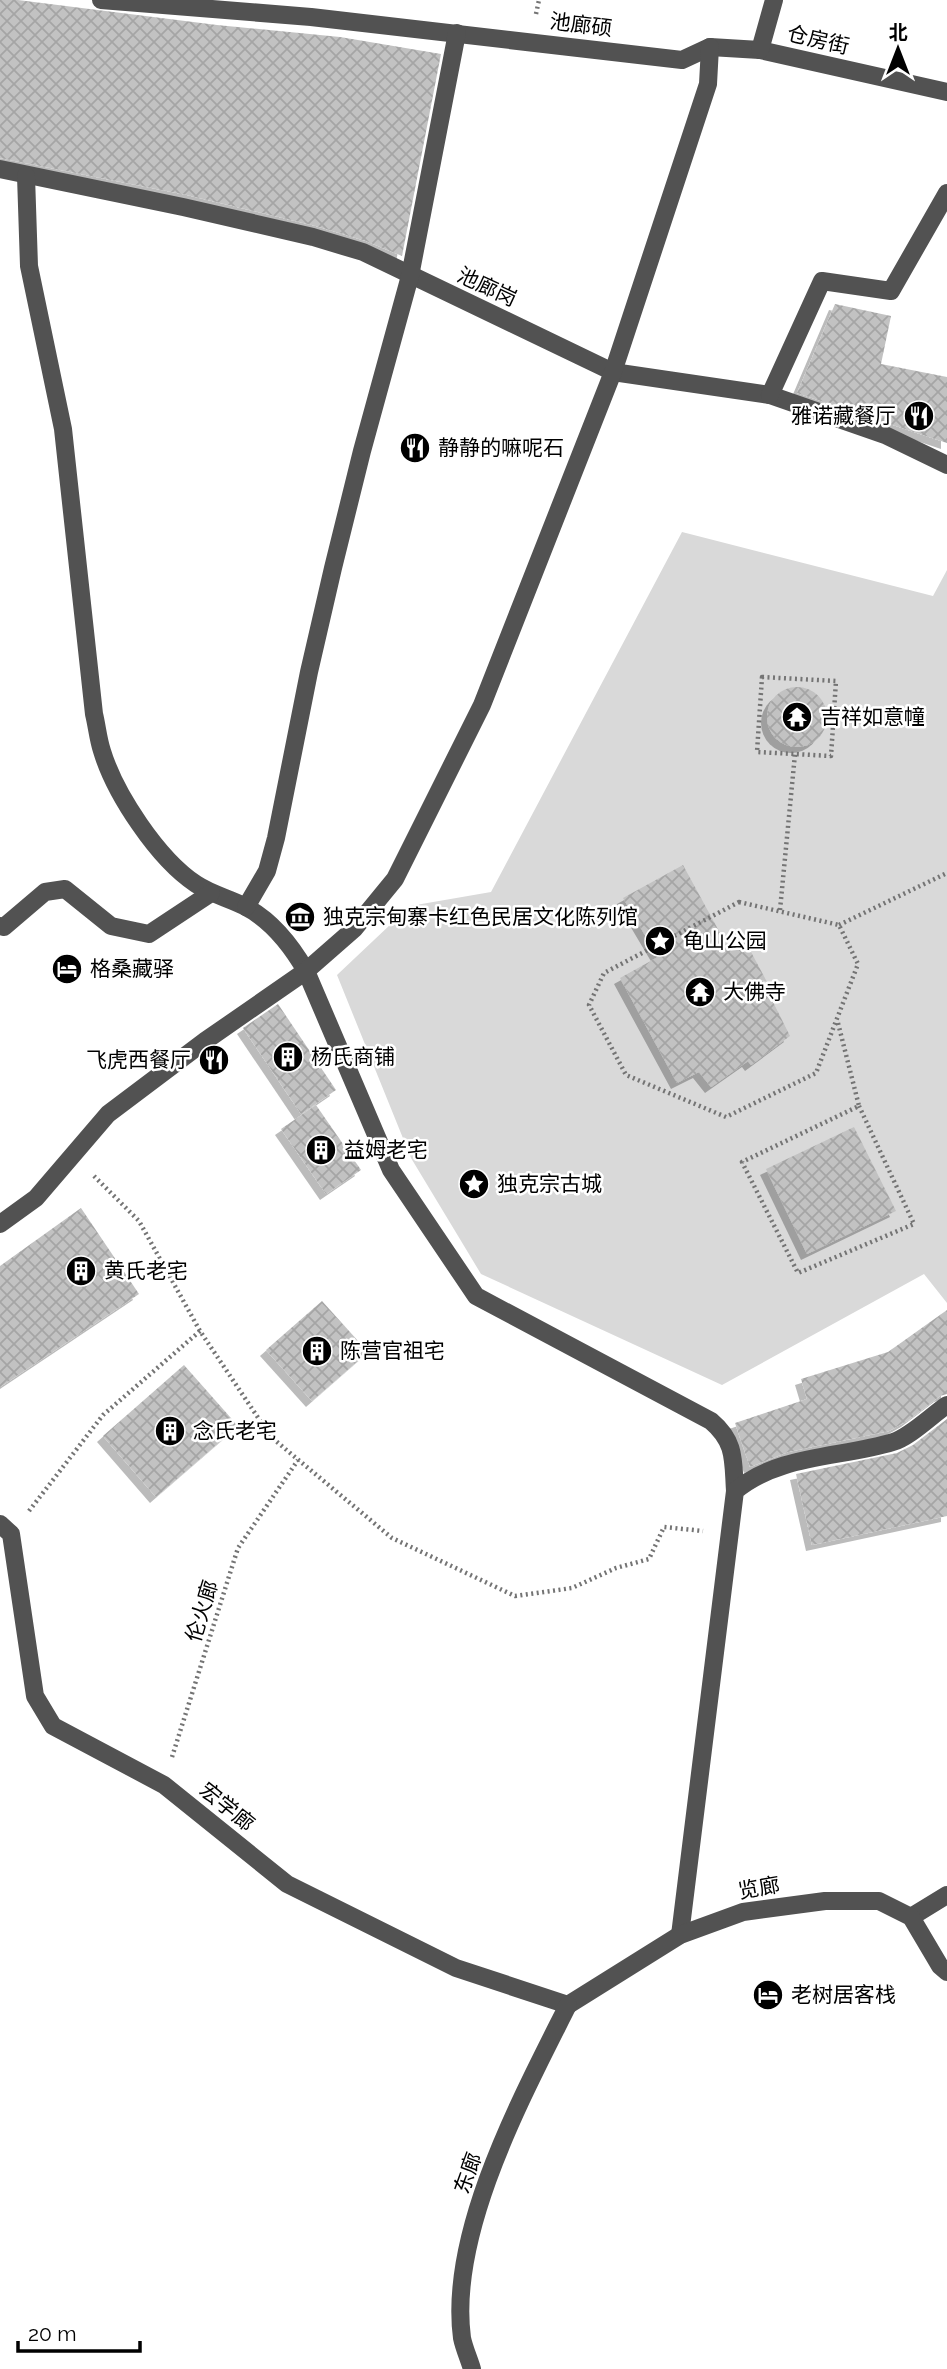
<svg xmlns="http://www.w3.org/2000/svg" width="947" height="2369" viewBox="0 0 947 2369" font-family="Raleway,'Noto Sans SC',sans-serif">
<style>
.green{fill:#d9d9d9}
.building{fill:url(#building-cross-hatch);filter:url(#shadow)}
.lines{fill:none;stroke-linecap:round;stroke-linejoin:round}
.path{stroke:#747474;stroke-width:4.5;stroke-dasharray:2 3.5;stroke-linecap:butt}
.minor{stroke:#525252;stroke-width:18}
.labels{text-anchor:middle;stroke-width:5;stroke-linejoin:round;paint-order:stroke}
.street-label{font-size:21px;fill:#000;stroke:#fff}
.poi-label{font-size:21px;fill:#000;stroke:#fff;text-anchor:start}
</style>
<defs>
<pattern id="building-cross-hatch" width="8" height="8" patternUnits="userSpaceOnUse" patternTransform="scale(1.75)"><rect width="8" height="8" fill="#c2c2c2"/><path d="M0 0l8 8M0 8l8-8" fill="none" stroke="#a5a5a5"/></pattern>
<filter id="shadow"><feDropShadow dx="-6" dy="6" stdDeviation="0" flood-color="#0004"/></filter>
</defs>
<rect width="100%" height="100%" fill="#fff"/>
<!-- green -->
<polygon class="green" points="682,532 933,596 947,570 947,1303 924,1274 722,1385 481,1274 411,1158 337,975 410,906 491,892"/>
<!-- building -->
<g class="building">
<polygon points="0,0 18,0 217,25 340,37 441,54 402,256 366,241 316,226 187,195 0,158"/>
<polygon points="835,304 891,316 881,364 947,377 947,443 797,393"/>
<circle cx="797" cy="717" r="30"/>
<polygon points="683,865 726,944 742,935 767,982 762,980 790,1036 751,1065 748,1061 711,1087 699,1072 677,1083 620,978 658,957 623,898"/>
<polygon points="278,1004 336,1090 301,1114 243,1028"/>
<polygon points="316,1105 361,1170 326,1194 281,1129"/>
<polygon points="854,1127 896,1211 807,1254 766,1169"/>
<polygon points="81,1208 139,1294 0,1387 0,1266"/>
<polygon points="322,1301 368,1352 312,1401 266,1350"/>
<polygon points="947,1310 947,1394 940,1396 907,1421 889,1431 788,1452 750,1467 735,1423 807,1399 801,1379 888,1352"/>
<polygon points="184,1365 238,1426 156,1497 103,1436"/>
<polygon points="947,1419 947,1516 812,1545 796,1474 897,1453 913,1445"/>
</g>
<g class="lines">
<!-- path -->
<g class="path">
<polyline points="536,14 539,0"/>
<polygon points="762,677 836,681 831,756 757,752"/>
<polygon points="739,902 839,925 858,964 816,1073 726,1117 626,1075 589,1005 604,973"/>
<polyline points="780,910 795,754"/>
<polyline points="839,925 947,873"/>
<polyline points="838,1023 859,1106 742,1162 798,1273 914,1224 859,1106"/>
<polyline points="94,1176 139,1221 200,1331 271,1437 392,1538 515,1596 572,1588 616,1568 649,1559 664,1527 703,1531"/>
<polyline points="29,1511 103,1415 200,1331"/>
<polyline points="172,1757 238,1548 298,1460"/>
</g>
<!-- minor -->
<g class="minor">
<polyline points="101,0 311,17 682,60 710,47 760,50 947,92"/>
<polyline points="760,50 774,0"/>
<polyline points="0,169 183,207 313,237 363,252 613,372 770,395 885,435 947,465"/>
<path d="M26,176L29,266L63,429L94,714C97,726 98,739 102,751C115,794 158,859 196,884C211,894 228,898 244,906C272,920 291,945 306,971L391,1170L476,1296L711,1421C736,1442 733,1461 735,1491"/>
<polyline points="770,395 822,281 891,291 947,193"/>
<polyline points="246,907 267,871 276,838 309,672 333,568 362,451 410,276 457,33"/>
<polyline points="0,926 4,927 45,892 65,889 111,926 149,934 211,893"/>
<polyline points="0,1224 36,1198 108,1114 205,1041 306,971 354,929 395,879 482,705 613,372 708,84 710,47"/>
<polyline points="0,1524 11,1534 35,1696 53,1726 164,1785 287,1884 456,1968 568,2005"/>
<polyline points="911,1917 947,1895"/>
<path d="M680,1935L735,1491C779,1454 841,1458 893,1442C910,1437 932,1415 947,1405"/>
<polyline points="568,2005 680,1935 743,1912 825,1901 879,1901 911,1917 940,1966 947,1972"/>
<path d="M472,2369C469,2359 464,2348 462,2338C448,2233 522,2097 568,2005"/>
</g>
</g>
<!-- icons -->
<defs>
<g id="restaurant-disc" transform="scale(1.575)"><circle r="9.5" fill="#000" stroke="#fff"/><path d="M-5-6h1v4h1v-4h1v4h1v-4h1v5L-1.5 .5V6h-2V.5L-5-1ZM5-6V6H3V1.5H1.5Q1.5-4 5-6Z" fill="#fff"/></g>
<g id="temple-disc" transform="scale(1.575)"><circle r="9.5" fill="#000" stroke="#fff"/><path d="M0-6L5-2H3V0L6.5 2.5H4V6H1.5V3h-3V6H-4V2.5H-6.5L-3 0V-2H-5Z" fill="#fff"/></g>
<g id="museum-disc" transform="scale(1.575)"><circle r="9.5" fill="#000" stroke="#fff"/><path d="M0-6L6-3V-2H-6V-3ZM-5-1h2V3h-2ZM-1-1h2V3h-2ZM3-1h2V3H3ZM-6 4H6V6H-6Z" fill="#fff"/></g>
<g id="sight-disc" transform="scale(1.575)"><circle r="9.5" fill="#000" stroke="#fff"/><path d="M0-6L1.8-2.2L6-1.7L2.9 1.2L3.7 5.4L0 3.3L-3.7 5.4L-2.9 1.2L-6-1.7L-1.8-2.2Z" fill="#fff"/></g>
<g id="hotel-disc" transform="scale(1.575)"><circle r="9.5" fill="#000" stroke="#fff"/><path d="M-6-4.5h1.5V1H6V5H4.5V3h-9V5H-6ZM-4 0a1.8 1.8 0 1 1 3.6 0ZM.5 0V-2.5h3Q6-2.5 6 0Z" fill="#fff"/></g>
<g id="building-disc" transform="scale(1.575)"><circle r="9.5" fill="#000" stroke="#fff"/><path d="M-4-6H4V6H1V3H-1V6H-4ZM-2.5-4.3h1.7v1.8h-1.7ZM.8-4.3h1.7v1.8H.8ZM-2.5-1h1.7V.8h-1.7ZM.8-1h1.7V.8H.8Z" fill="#fff"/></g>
</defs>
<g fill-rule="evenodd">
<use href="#restaurant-disc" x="919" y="416"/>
<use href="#restaurant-disc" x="415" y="448"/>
<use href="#temple-disc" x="797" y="717"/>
<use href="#museum-disc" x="300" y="917"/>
<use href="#sight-disc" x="660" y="941"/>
<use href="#hotel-disc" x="67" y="969"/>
<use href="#temple-disc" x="700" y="992"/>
<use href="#building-disc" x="288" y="1057"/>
<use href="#restaurant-disc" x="214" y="1060"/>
<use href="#building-disc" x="321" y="1150"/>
<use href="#sight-disc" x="474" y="1184"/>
<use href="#building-disc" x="81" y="1271"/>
<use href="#building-disc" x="317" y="1351"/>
<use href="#building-disc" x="170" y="1431"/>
<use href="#hotel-disc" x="768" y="1995"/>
</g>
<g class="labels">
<!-- street labels -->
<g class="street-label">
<text transform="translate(581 25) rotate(7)" y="7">池廊硕</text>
<text transform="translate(818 40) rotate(13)" y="7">仓房街</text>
<text transform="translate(487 287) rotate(25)" y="7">池廊岗</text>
<text transform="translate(202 1611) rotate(-73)" y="7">伦火廊</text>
<text transform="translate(227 1807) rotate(39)" y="7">宏学廊</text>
<text transform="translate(759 1888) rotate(-10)" y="7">览廊</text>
<text transform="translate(468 2173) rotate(-70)" y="7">东廊</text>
</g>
<!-- poi labels -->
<g class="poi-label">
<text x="896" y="423" text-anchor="end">雅诺藏餐厅</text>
<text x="438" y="455">静静的嘛呢石</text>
<text x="820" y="724">吉祥如意幢</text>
<text x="323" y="924">独克宗甸寨卡红色民居文化陈列馆</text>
<text x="683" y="948">龟山公园</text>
<text x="90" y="976">格桑藏驿</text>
<text x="723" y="999">大佛寺</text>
<text x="311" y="1064">杨氏商铺</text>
<text x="191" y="1067" text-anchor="end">飞虎西餐厅</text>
<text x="344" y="1157">益姆老宅</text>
<text x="497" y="1191">独克宗古城</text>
<text x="104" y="1278">黄氏老宅</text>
<text x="340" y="1358">陈营官祖宅</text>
<text x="193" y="1438">念氏老宅</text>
<text x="791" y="2002">老树居客栈</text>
</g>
</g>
<!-- north arrow -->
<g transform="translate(898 49)" stroke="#ffffff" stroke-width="5" paint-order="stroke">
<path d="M0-5L12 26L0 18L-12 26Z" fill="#000000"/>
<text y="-10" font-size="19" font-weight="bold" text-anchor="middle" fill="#000000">北</text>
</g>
<!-- scale -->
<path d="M18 2341v10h122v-10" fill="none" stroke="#000000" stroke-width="3.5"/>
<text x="28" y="2341" font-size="21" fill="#000000" stroke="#ffffff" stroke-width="5" paint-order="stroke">20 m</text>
</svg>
